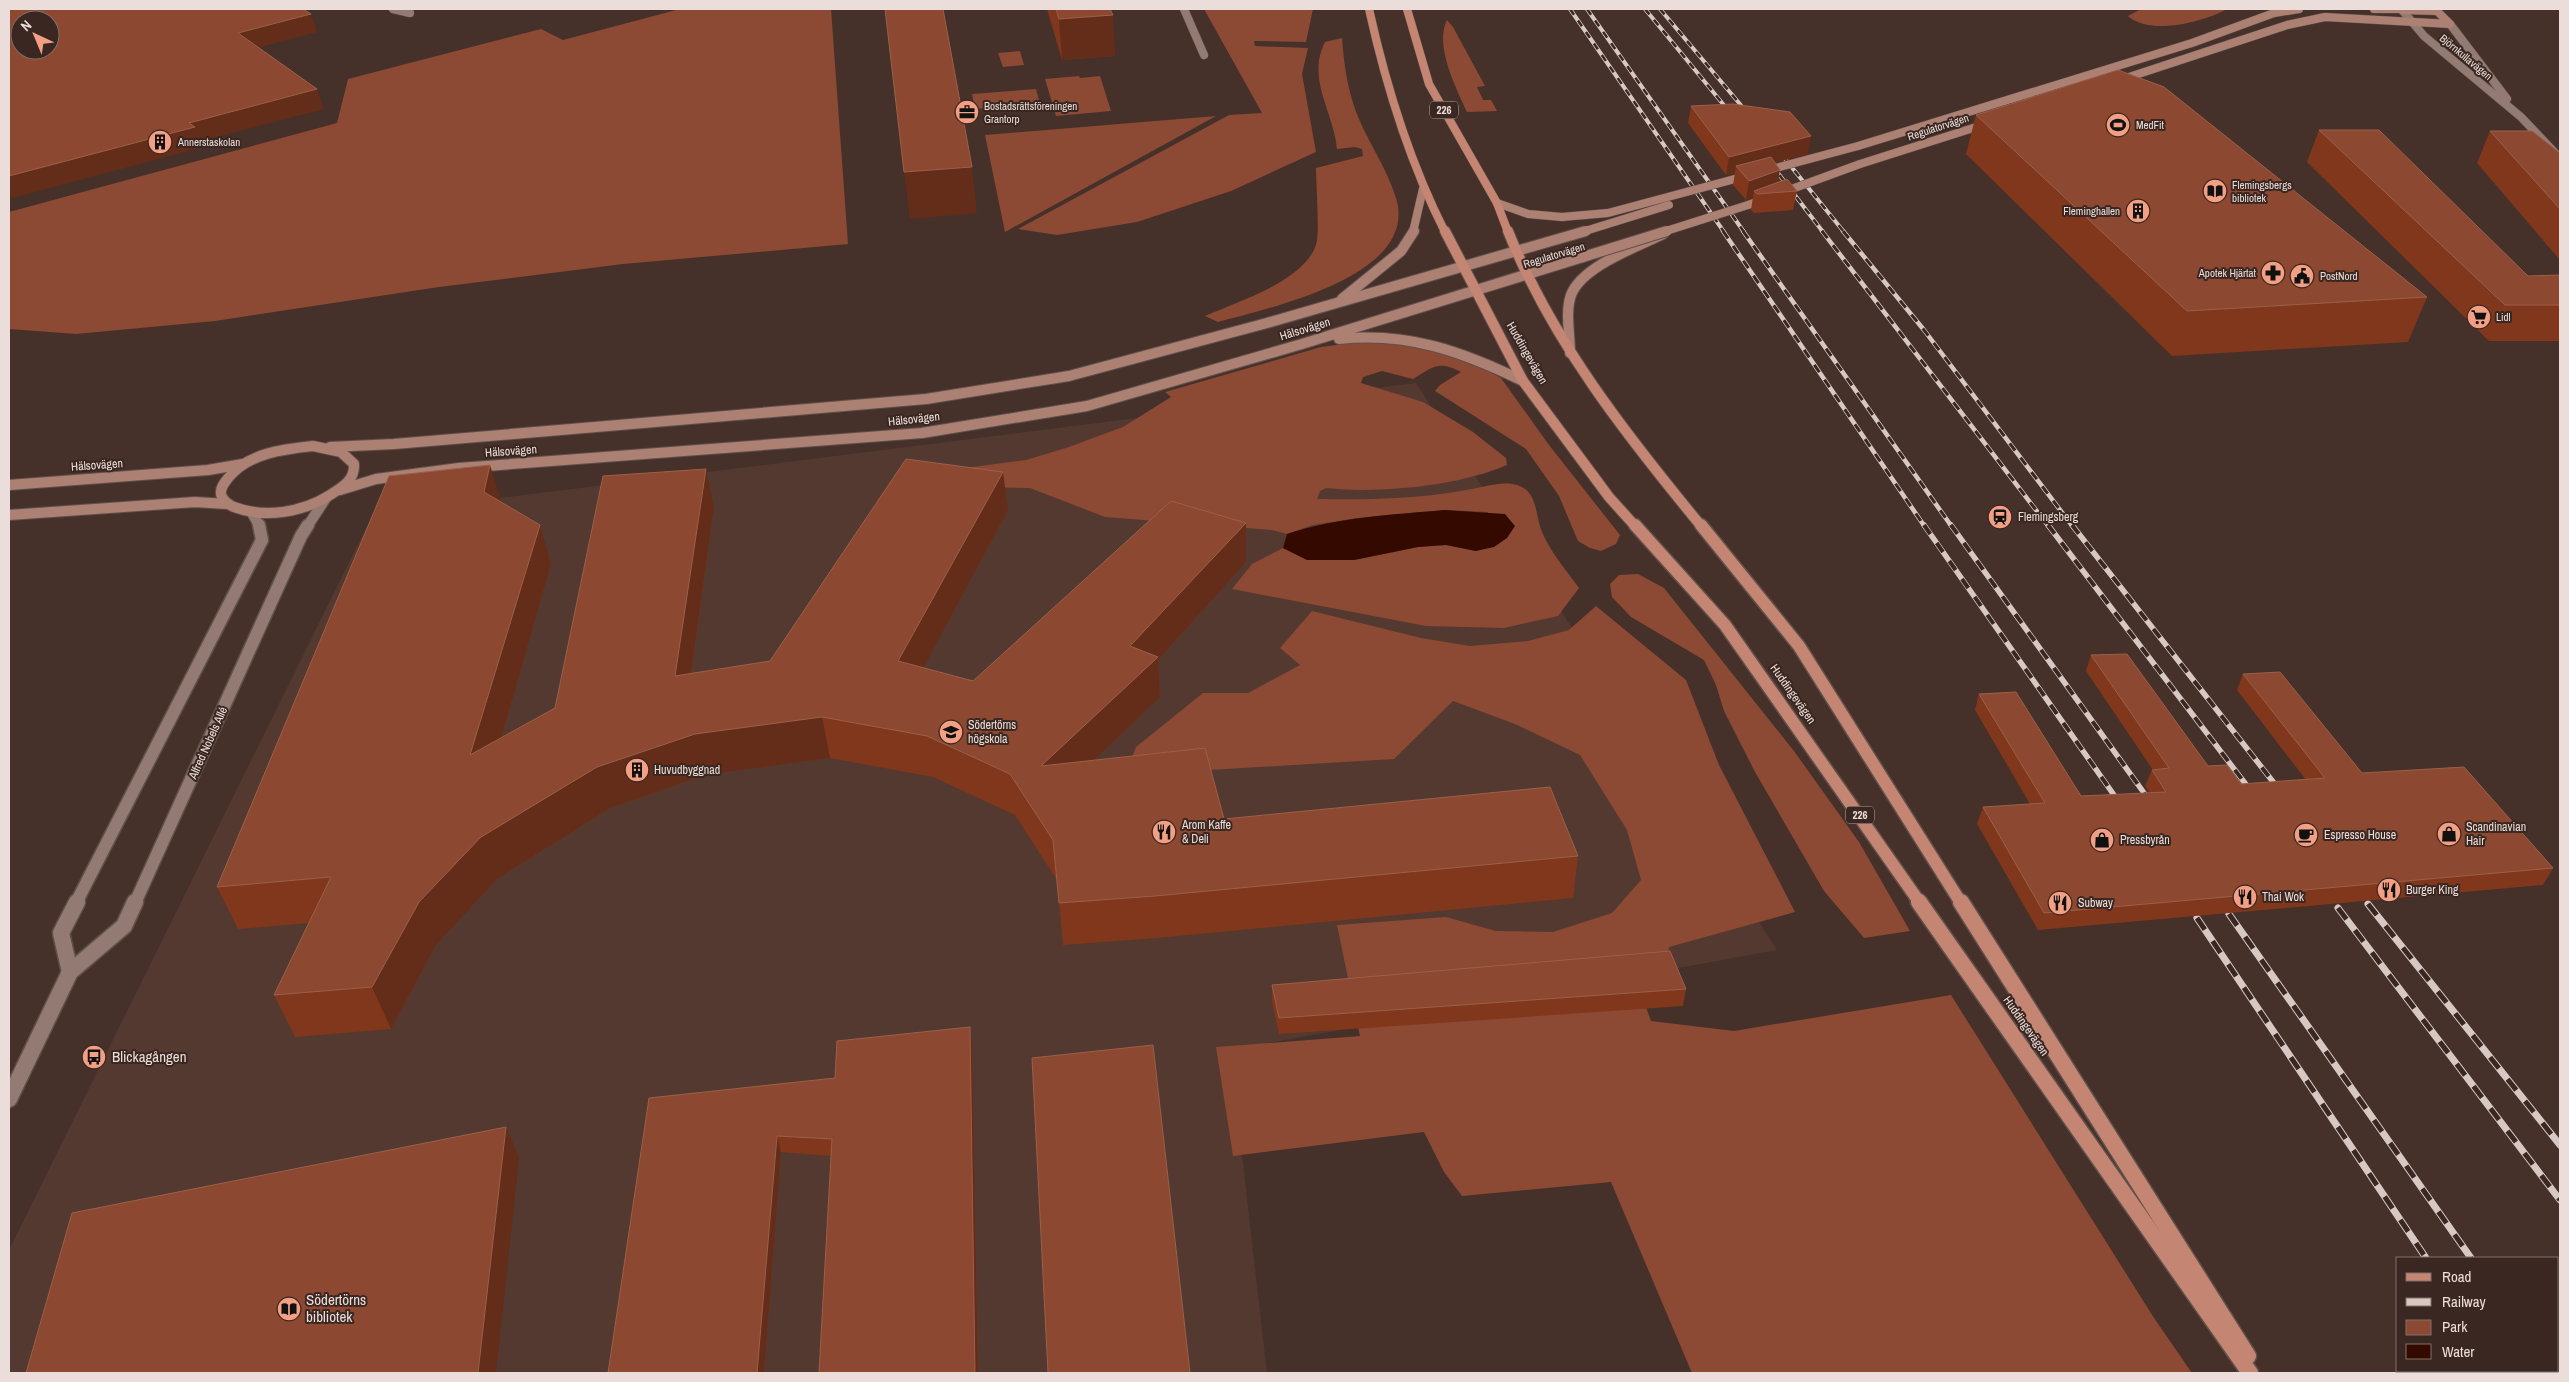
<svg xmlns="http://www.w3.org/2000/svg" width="2569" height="1382" viewBox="0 0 2569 1382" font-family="'Archivo Narrow',sans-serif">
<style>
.built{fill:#543930}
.green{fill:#8c4934}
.water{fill:#340a00}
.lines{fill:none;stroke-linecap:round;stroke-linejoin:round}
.street-far3-casing{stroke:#61504a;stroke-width:9}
.street-far2-casing{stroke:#61504a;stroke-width:12}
.street-far1-casing{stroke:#61504a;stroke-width:15}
.street-casing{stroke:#61504a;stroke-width:19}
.secondary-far1-casing{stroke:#61504a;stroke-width:9}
.secondary-casing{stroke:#61504a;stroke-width:12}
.primary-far3-casing{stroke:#61504a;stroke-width:9}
.primary-far2-casing{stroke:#61504a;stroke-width:12}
.primary-far1-casing{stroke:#61504a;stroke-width:15}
.primary-casing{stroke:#61504a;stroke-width:19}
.street-far3{stroke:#937b74;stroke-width:8}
.street-far2{stroke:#937b74;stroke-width:10}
.street-far1{stroke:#937b74;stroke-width:12}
.street{stroke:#937b74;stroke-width:16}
.secondary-far1{stroke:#ac8073;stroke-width:8}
.secondary{stroke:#ac8073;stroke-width:10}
.primary-far3{stroke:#c48572;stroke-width:8}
.primary-far2{stroke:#c48572;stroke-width:10}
.primary-far1{stroke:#c48572;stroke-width:12}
.primary{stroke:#c48572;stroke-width:16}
.rail-far3-casing{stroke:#d7c8c3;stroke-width:4}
.rail-far2-casing{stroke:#d7c8c3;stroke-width:4.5}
.rail-far1-casing{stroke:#d7c8c3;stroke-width:5.5}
.rail-casing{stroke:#d7c8c3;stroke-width:7}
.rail-far3{stroke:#3a2721;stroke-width:2.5;stroke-dasharray:7;stroke-linecap:butt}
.rail-far2{stroke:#3a2721;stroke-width:3;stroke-dasharray:9;stroke-linecap:butt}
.rail-far1{stroke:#3a2721;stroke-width:4;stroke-dasharray:11;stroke-linecap:butt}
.rail{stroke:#3a2721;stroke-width:5;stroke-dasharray:14;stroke-linecap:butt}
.secondary-bridge-far1-casing{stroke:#61504a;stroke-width:9;stroke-linecap:butt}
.secondary-bridge-casing{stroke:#61504a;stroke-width:12;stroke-linecap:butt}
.secondary-bridge-far1{stroke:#ac8073;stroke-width:8}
.secondary-bridge{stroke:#ac8073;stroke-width:10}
.wall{fill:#81371b}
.shaded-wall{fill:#642d19}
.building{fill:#8c4830;stroke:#9b604a;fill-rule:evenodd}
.labels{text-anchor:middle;stroke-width:4;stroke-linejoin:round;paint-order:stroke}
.far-street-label{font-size:11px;fill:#ebddd9;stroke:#3a2721}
.far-poi-label{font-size:11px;fill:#ebddd9;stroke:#3a2721;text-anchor:start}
.shield{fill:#3a2721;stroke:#b6a6a2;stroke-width:1}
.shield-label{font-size:11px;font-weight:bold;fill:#ebddd9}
.street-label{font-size:12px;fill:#ebddd9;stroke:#3a2721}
.poi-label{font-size:12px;fill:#ebddd9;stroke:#3a2721;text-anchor:start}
.near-poi-label{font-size:15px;fill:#ebddd9;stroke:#3a2721;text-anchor:start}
</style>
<rect width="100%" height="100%" fill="#45312a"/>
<!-- built -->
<polygon class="built" points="1416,383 1777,950 1230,1050 1267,1373 9,1373 9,1250 373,514"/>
<!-- green -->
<g class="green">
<polygon points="680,9 831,9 848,244 623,264 439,287 215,321 76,334 9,329 9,212 337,123 348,79 541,29 563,40"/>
<polygon points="1204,9 1313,9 1306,42 1254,41 1255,46 1308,48 1302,74 1316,152 1231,191 1137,222 1057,235 1018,229 1229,115 1262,113"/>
<path d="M2141,9H2227C2204,22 2150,36 2128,16Z"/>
<path d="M1447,20L1453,27L1485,86L1477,87L1483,100H1491L1497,111L1467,112C1456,88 1434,45 1447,20Z"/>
<path d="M1342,38C1344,65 1348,94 1359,119C1370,145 1388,171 1396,198C1420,276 1269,308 1218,322L1205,316C1238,301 1303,282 1316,245C1320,234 1316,183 1316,168L1363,156L1362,149L1355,147L1337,149C1334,112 1306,79 1325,42Z"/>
<polygon points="1020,51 1024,65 1003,67 998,53"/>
<polygon points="1079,76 1080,78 1100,76 1111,111 1056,116 1045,79"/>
<polygon points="1036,89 1040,104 975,109 972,94"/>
<polygon points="1216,116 1005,232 985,135"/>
<path d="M1374,340L1410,343L1480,366L1501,378L1549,445L1620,535L1616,544L1601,551L1590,548L1578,541L1559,496L1526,449L1435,391L1440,385L1461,372C1438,360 1433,367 1413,379L1382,371L1363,377L1361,383L1423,402L1473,432L1506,458L1507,465C1459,486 1377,494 1326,488L1320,491L1317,499C1371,500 1424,499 1477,488C1492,485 1512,479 1525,489C1538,498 1536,521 1543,534C1551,553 1567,571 1579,588L1558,616L1504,628L1426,626L1232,589L1252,564L1283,548L1307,560H1354L1418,547L1446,545L1476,551L1488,512L1444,510L1358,518L1313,525L1287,534L1272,530L1105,517L1030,488L963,487L934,472L1026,460L1066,448L1123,427L1171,397L1165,392L1321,347Z"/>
<polygon points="1638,574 1664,588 1794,751 1859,842 1910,931 1864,938 1824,891 1755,772 1724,711 1716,685 1704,660 1631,617 1612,597 1610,584 1619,575"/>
<polygon points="1596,606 1686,680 1719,765 1795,912 1669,947 1666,963 1632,968 1651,1021 1734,1031 1951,995 2154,1318 2192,1373 1692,1373 1611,1182 1462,1196 1444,1172 1424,1132 1233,1156 1216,1047 1360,1036 1337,925 1446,917 1496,931 1553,932 1612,913 1641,880 1627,830 1580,755 1515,724 1453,701 1394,759 1125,775 1136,747 1203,693 1248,693 1300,665 1280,648 1312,611 1421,638 1470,646 1528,641 1569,630"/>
</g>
<!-- water -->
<path class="water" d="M1444,510L1505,514L1515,526L1507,538L1494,547L1476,551L1446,545L1418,547L1354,560H1307L1283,548L1287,534C1338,517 1391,515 1444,510Z"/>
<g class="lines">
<!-- street-far3 casing -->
<g class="street-far3-casing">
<g id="street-far3">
<polyline points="393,9 410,13"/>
<polyline points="1184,9 1204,55"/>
<polyline points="2402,10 2424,36 2521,117 2560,158"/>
<polyline points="2450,24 2507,99"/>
</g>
</g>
<!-- street-far2 casing -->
<g class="street-far2-casing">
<g id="street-far2">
<polyline points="252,513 260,527"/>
<polyline points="307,527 326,498"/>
</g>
</g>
<!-- street-far1 casing -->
<g class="street-far1-casing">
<g id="street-far1">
<polyline points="76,903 262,540 259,525"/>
<polyline points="135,903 301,536 308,525"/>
</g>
</g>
<!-- street casing -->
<g class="street-casing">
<g id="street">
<polyline points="70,972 61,933 77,902"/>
<polyline points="9,1099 70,972 124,926 135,902"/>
</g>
</g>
<!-- secondary-far1 casing -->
<g class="secondary-far1-casing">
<g id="secondary-far1">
<polyline points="2374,9 2402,9"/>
<polyline points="2402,10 2437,11"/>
<polyline points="2117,81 2287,25 2325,17 2450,24 2435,9"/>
<polyline points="1858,146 2192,43 2274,13 2299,9"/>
<polyline points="1860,164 1989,123"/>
<polyline points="1497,203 1528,214 1562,217"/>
<polyline points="1413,232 1423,189"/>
</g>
</g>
<!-- secondary casing -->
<g class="secondary-casing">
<g id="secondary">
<polyline points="1342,299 1401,251 1414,231"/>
<path d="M1339,339C1408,332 1461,351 1523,381"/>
<path d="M1570,353C1570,335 1565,312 1571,295C1582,266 1637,247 1663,234"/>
<path d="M313,446L341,452L354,464C355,480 343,487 330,495C303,512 265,519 234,507C229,505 222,500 221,494C220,487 225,482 229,477C249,453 284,449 313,446Z"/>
<polyline points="330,447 394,444 926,399 1069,376 1267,323 1572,235"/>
<polyline points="9,485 208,470 243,464"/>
<polyline points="340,490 376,479 459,468 922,433 1087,406 1302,344 1583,257"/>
<polyline points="9,515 195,502 227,504"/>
</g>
</g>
<!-- primary-far3 casing -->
<g class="primary-far3-casing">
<g id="primary-far3">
<path d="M1369,9C1386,86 1409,161 1445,232"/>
<polyline points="1407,9 1429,84 1497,203 1508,232"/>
</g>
</g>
<!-- primary-far2 casing -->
<g class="primary-far2-casing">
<g id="primary-far2">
<polyline points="1445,231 1523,381 1609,497 1636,527"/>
<path d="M1508,231C1552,341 1627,436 1702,527"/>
</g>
</g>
<!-- primary-far1 casing -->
<g class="primary-far1-casing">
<g id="primary-far1">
<polyline points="1635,525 1725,625 1920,903"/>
<polyline points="1701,525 1799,646 1961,903"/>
</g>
</g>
<!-- primary casing -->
<g class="primary-casing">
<g id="primary">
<polyline points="1919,902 2250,1373"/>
<polyline points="1961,902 2248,1356"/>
</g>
</g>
<!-- street-far3 -->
<use href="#street-far3" class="street-far3"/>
<!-- street-far2 -->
<use href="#street-far2" class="street-far2"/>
<!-- street-far1 -->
<use href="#street-far1" class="street-far1"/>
<!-- street -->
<use href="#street" class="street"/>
<!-- secondary-far1 -->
<use href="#secondary-far1" class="secondary-far1"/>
<!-- secondary -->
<use href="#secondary" class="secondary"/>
<!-- primary-far3 -->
<use href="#primary-far3" class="primary-far3"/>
<!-- primary-far2 -->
<use href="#primary-far2" class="primary-far2"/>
<!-- primary-far1 -->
<use href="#primary-far1" class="primary-far1"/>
<!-- primary -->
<use href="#primary" class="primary"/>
<!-- rail-far3 casing -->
<g class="rail-far3-casing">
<g id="rail-far3">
<polyline points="1570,9 1724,232"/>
<polyline points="1587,9 1744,232"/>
<polyline points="1645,9 1732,115"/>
<polyline points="1660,9 1750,116"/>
<polyline points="1777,149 1844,232"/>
<polyline points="1771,164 1823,232"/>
</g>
</g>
<!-- rail-far2 casing -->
<g class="rail-far2-casing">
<g id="rail-far2">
<polyline points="1723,231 1925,527"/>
<polyline points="1743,231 1952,527"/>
<polyline points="1822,231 2049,527"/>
<polyline points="1843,231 1924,330 2073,527"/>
</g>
</g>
<!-- rail-far1 casing -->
<g class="rail-far1-casing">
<g id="rail-far1">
<polyline points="1924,525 2121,805"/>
<polyline points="1951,525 2152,804"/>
<polyline points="2048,525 2254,795"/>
<polyline points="2072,525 2281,792"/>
</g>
</g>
<!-- rail casing -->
<g class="rail-casing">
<g id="rail">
<polyline points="2368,904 2560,1145"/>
<polyline points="2338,908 2560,1200"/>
<polyline points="2229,914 2471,1258"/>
<polyline points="2197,918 2426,1258"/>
<polyline points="2503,1371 2504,1373"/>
<polyline points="2549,1371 2551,1373"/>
</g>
</g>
<!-- rail-far3 -->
<use href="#rail-far3" class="rail-far3"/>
<!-- rail-far2 -->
<use href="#rail-far2" class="rail-far2"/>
<!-- rail-far1 -->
<use href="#rail-far1" class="rail-far1"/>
<!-- rail -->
<use href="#rail" class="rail"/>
<!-- secondary-bridge-far1 casing -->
<g class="secondary-bridge-far1-casing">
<g id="secondary-bridge-far1">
<polyline points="1562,217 1608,213 1858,146"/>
<polyline points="1582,232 1669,205"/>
<polyline points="1663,232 1748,205 1860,164"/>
</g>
</g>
<!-- secondary-bridge casing -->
<g class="secondary-bridge-casing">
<g id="secondary-bridge">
<polyline points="1572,235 1586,231"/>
<polyline points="1583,257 1667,231"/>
</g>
</g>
<!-- secondary-bridge-far1 -->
<use href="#secondary-bridge-far1" class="secondary-bridge-far1"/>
<!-- secondary-bridge -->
<use href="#secondary-bridge" class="secondary-bridge"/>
</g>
<!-- wall -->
<g class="wall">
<polygon points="1047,9 1110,9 1115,56 1062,60"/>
<polygon points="1691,106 1808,154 1775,162 1778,182 1797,191 1793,210 1754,213 1751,210 1753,197 1746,200 1733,185 1735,173 1726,175 1688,123"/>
<polygon points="1976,115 2427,297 2408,342 2172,356 1966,154"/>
<polygon points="2319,130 2528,276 2560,275 2560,341 2489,341 2307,162"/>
<polygon points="2490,131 2560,153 2560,260 2477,163"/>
<polygon points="502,503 540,525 551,564 502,737 555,708 714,507 691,673 770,661 1008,510 923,668 973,681 1246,523 1246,562 1158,660 1160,697 1094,760 1224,819 1578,856 1573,898 1157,938 1063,945 1057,880 1015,815 933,777 830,758 705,775 610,808 497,879 436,945 391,1029 295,1037 274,995 309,923 238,929 217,887"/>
<polygon points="2091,655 2208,766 2241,784 2306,780 2237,690 2243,674 2362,773 2553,868 2543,885 2038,930 1977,824 1983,807 2030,804 1975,710 1979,694 2081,796 2150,793 2145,786 2152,770 2153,770 2086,671"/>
<polygon points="1272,985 1686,989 1683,1006 1279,1034 1272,1001"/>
<polygon points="970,1027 972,1044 978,1373 819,1373 831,1156 781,1152 764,1373 608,1373 649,1098 835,1078"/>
</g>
<!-- shaded-wall -->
<g class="shaded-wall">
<polygon points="311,14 317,32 245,51 238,33"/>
<polygon points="1113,15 1115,56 1062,60 1059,19"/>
<polygon points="317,89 324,109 201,141 203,147 9,199 9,176 189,123"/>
<polygon points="1811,136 1808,154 1741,172 1736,166 1735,173 1726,175 1729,157"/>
<polygon points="972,167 977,213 910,219 904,172"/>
<polygon points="1780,170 1777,188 1754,191 1753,197 1746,200 1749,181"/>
<polygon points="490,465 502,504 484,492"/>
<polygon points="706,469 714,507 685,716 675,676"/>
<polygon points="1003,472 1008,510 905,702 898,661"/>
<polygon points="1246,523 1246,562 1158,660 1160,697 1045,807 1041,766 1130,646"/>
<polygon points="540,525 551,564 485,796 470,755"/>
<polygon points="822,717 830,758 705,775 610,808 497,879 436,945 391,1029 372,987 419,902 481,837 597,767 695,734"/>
<polygon points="970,1027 972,1044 978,1373 975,1373"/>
<polygon points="506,1127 519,1158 496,1373 478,1373"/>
<polygon points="777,1136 781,1152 764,1373 757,1373"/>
</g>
<!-- building -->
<g class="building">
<path d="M9,9H303L311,14L238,33L317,89L189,123L195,127L9,176ZM20,20H50V50H20Z"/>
<polygon points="885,9 943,9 972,167 904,172"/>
<polygon points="1056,9 1110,9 1113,15 1059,19"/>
<polygon points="2118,70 2164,87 2427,297 2187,311 1976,115"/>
<polygon points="1733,104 1790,112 1811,136 1729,157 1691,106"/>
<polygon points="2319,130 2379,130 2528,276 2560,275 2560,305 2505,305"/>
<polygon points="2490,131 2532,131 2560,153 2560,209"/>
<polygon points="1771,157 1780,170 1749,181 1736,166"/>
<polygon points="1787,179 1797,191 1757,194 1754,191"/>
<polygon points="906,459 1003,472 898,661 973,681 1171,501 1246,523 1130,646 1158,657 1041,766 1205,748 1224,819 1550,787 1578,856 1155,896 1059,903 1053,840 1010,774 927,736 822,717 695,734 597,767 481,837 419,902 372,987 274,995 331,877 217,887 389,476 490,465 484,492 540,525 470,755 555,708 603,476 706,469 675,676 770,661"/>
<polygon points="2127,654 2208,766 2227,765 2241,784 2325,778 2243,674 2280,672 2362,773 2464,767 2553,868 2044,913 1983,807 2045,803 1979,694 2016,692 2081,796 2166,792 2152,770 2169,768 2091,655"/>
<polygon points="1670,951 1686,989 1279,1018 1272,985"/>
<polygon points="970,1027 975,1373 819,1373 832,1139 777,1136 757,1373 608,1373 649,1098 835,1078 837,1041"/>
<polygon points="1153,1045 1190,1373 1048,1373 1032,1058"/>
<polygon points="506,1127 478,1373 26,1373 72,1213"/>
</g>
<!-- icons -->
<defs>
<g id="office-disc" transform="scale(1.25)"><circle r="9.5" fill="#f39f84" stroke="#3a2721"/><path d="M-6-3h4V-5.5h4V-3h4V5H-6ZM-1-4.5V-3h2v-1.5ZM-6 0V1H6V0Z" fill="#111"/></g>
<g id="stadium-disc" transform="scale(1.25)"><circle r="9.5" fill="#f39f84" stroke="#3a2721"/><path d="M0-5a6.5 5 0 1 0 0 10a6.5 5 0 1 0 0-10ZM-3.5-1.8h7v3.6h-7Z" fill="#111"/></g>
<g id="building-disc" transform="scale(1.25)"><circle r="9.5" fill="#f39f84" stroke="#3a2721"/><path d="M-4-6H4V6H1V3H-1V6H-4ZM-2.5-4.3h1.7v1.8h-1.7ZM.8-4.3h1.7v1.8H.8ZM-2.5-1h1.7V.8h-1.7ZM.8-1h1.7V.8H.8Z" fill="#111"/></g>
<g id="library-disc" transform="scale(1.25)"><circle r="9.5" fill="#f39f84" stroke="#3a2721"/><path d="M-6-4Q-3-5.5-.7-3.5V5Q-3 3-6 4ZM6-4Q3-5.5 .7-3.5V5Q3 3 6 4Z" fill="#111"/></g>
<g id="pharmacy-disc" transform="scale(1.25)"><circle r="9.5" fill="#f39f84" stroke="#3a2721"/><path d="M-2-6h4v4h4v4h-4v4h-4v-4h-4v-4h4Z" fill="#111"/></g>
<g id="civic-disc" transform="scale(1.25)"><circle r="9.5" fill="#f39f84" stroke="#3a2721"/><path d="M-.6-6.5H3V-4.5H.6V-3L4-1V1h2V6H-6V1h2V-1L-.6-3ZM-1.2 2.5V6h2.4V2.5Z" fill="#111"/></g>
<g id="supermarket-disc" transform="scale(1.25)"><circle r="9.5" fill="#f39f84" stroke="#3a2721"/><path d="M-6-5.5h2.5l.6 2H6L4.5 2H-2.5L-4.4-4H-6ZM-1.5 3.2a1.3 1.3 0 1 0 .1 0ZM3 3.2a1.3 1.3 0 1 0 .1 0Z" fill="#111"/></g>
<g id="station-disc" transform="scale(1.25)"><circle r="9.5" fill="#f39f84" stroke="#3a2721"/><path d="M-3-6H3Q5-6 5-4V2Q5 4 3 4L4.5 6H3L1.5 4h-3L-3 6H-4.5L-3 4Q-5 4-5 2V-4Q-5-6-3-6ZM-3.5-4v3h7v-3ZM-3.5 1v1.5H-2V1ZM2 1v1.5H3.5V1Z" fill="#111"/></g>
<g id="university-disc" transform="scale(1.25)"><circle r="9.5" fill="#f39f84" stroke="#3a2721"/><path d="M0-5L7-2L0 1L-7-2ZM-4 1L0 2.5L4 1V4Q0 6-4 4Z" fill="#111"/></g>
<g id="restaurant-disc" transform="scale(1.25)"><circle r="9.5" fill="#f39f84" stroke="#3a2721"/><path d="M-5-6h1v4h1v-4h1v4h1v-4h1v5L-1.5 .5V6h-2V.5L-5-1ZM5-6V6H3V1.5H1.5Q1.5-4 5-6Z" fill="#111"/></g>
<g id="shop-disc" transform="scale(1.25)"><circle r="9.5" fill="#f39f84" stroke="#3a2721"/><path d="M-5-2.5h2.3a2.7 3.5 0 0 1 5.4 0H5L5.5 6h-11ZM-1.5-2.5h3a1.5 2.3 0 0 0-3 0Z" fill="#111"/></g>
<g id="cafe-disc" transform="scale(1.25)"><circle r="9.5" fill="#f39f84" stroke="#3a2721"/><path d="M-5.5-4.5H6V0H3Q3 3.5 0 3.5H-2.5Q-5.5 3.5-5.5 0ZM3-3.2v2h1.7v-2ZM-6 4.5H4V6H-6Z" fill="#111"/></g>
<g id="bus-disc" transform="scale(1.25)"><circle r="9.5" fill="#f39f84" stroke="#3a2721"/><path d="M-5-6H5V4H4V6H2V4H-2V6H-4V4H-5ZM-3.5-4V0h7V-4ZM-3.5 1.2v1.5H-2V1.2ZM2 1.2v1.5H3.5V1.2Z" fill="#111"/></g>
</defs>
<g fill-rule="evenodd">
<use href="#office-disc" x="967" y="112"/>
<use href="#stadium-disc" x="2118" y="125"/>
<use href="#building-disc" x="160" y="142"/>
<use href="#library-disc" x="2215" y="191"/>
<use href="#building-disc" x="2138" y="211"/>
<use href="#pharmacy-disc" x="2273" y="273"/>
<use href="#civic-disc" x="2302" y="276"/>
<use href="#supermarket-disc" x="2479" y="317"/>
<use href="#station-disc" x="2000" y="517"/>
<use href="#university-disc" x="951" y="732"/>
<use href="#building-disc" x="637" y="770"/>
<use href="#restaurant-disc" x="1164" y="832"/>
<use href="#shop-disc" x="2449" y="834"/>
<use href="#cafe-disc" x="2306" y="835"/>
<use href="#shop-disc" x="2102" y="840"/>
<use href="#restaurant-disc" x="2389" y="890"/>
<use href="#restaurant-disc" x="2245" y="897"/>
<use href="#restaurant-disc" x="2060" y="903"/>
<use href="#bus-disc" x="94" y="1057"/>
<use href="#library-disc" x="289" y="1309"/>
</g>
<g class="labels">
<!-- far-street labels -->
<g class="far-street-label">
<text transform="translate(2466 57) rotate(40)" y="4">Björnkullavägen</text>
<text transform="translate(1938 127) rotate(-18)" y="4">Regulatorvägen</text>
<text transform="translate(1554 255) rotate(-17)" y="4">Regulatorvägen</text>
</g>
<!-- far-poi labels -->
<g class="far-poi-label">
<text x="984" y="110">Bostadsrättsföreningen<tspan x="984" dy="13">Grantorp</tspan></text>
<text x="2136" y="129">MedFit</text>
<text x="178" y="146">Annerstaskolan</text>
<text x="2232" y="189">Flemingsbergs<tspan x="2232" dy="13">bibliotek</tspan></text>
<text x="2120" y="215" text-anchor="end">Fleminghallen</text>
<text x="2256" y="277" text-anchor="end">Apotek Hjärtat</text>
<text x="2320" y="280">PostNord</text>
<text x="2496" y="321">Lidl</text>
</g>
<!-- shield labels -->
<g class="shield">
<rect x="1430" y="101.5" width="28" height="17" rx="4"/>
<rect x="1846" y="806.5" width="28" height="17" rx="4"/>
</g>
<g class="shield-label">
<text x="1444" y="114">226</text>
<text x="1860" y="819">226</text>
</g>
<!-- street labels -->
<g class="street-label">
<text transform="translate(1305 329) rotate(-17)" y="4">Hälsovägen</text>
<text transform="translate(1527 353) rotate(60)" y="4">Huddingevägen</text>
<text transform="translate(914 419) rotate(-6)" y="4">Hälsovägen</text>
<text transform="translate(511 451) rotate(-4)" y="4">Hälsovägen</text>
<text transform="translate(97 465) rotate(-4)" y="4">Hälsovägen</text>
<text transform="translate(1793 694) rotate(55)" y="4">Huddingevägen</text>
<text transform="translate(208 743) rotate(-66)" y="4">Alfred Nobels Allé</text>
<text transform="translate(2026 1026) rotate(55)" y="4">Huddingevägen</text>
</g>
<!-- poi labels -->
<g class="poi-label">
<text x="2018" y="521">Flemingsberg</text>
<text x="968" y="729">Södertörns<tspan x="968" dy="14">högskola</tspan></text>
<text x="654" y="774">Huvudbyggnad</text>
<text x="1182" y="829">Arom Kaffe<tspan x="1182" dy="14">&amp; Deli</tspan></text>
<text x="2466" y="831">Scandinavian<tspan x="2466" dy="14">Hair</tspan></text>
<text x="2324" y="839">Espresso House</text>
<text x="2120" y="844">Pressbyrån</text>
<text x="2406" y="894">Burger King</text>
<text x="2262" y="901">Thai Wok</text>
<text x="2078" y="907">Subway</text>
</g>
<!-- near-poi labels -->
<g class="near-poi-label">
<text x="112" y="1062">Blickagången</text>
<text x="306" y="1305">Södertörns<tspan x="306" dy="17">bibliotek</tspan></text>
</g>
</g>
<!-- border -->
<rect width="2569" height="1382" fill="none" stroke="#ebddd9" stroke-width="20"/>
<!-- legend -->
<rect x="2396" y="1257" width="162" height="115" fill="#3a2721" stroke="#81706b"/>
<rect x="2406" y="1273" width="25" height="8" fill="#c48572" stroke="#81706b"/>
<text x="2442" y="1282" font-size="15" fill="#ebddd9">Road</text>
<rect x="2406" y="1298" width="25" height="8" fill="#d7c8c3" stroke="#81706b"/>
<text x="2442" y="1307" font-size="15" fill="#ebddd9">Railway</text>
<rect x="2406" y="1320" width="25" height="15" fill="#8c4934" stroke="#81706b"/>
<text x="2442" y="1332" font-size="15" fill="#ebddd9">Park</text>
<rect x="2406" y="1344" width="25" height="15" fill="#340a00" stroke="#81706b"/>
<text x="2442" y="1357" font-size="15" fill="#ebddd9">Water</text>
<!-- north arrow -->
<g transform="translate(35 35) rotate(316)"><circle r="24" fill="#3a2721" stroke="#81706b"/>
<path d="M0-4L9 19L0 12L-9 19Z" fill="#f39f84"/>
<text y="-8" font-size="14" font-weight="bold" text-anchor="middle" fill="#ebddd9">N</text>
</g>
</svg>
